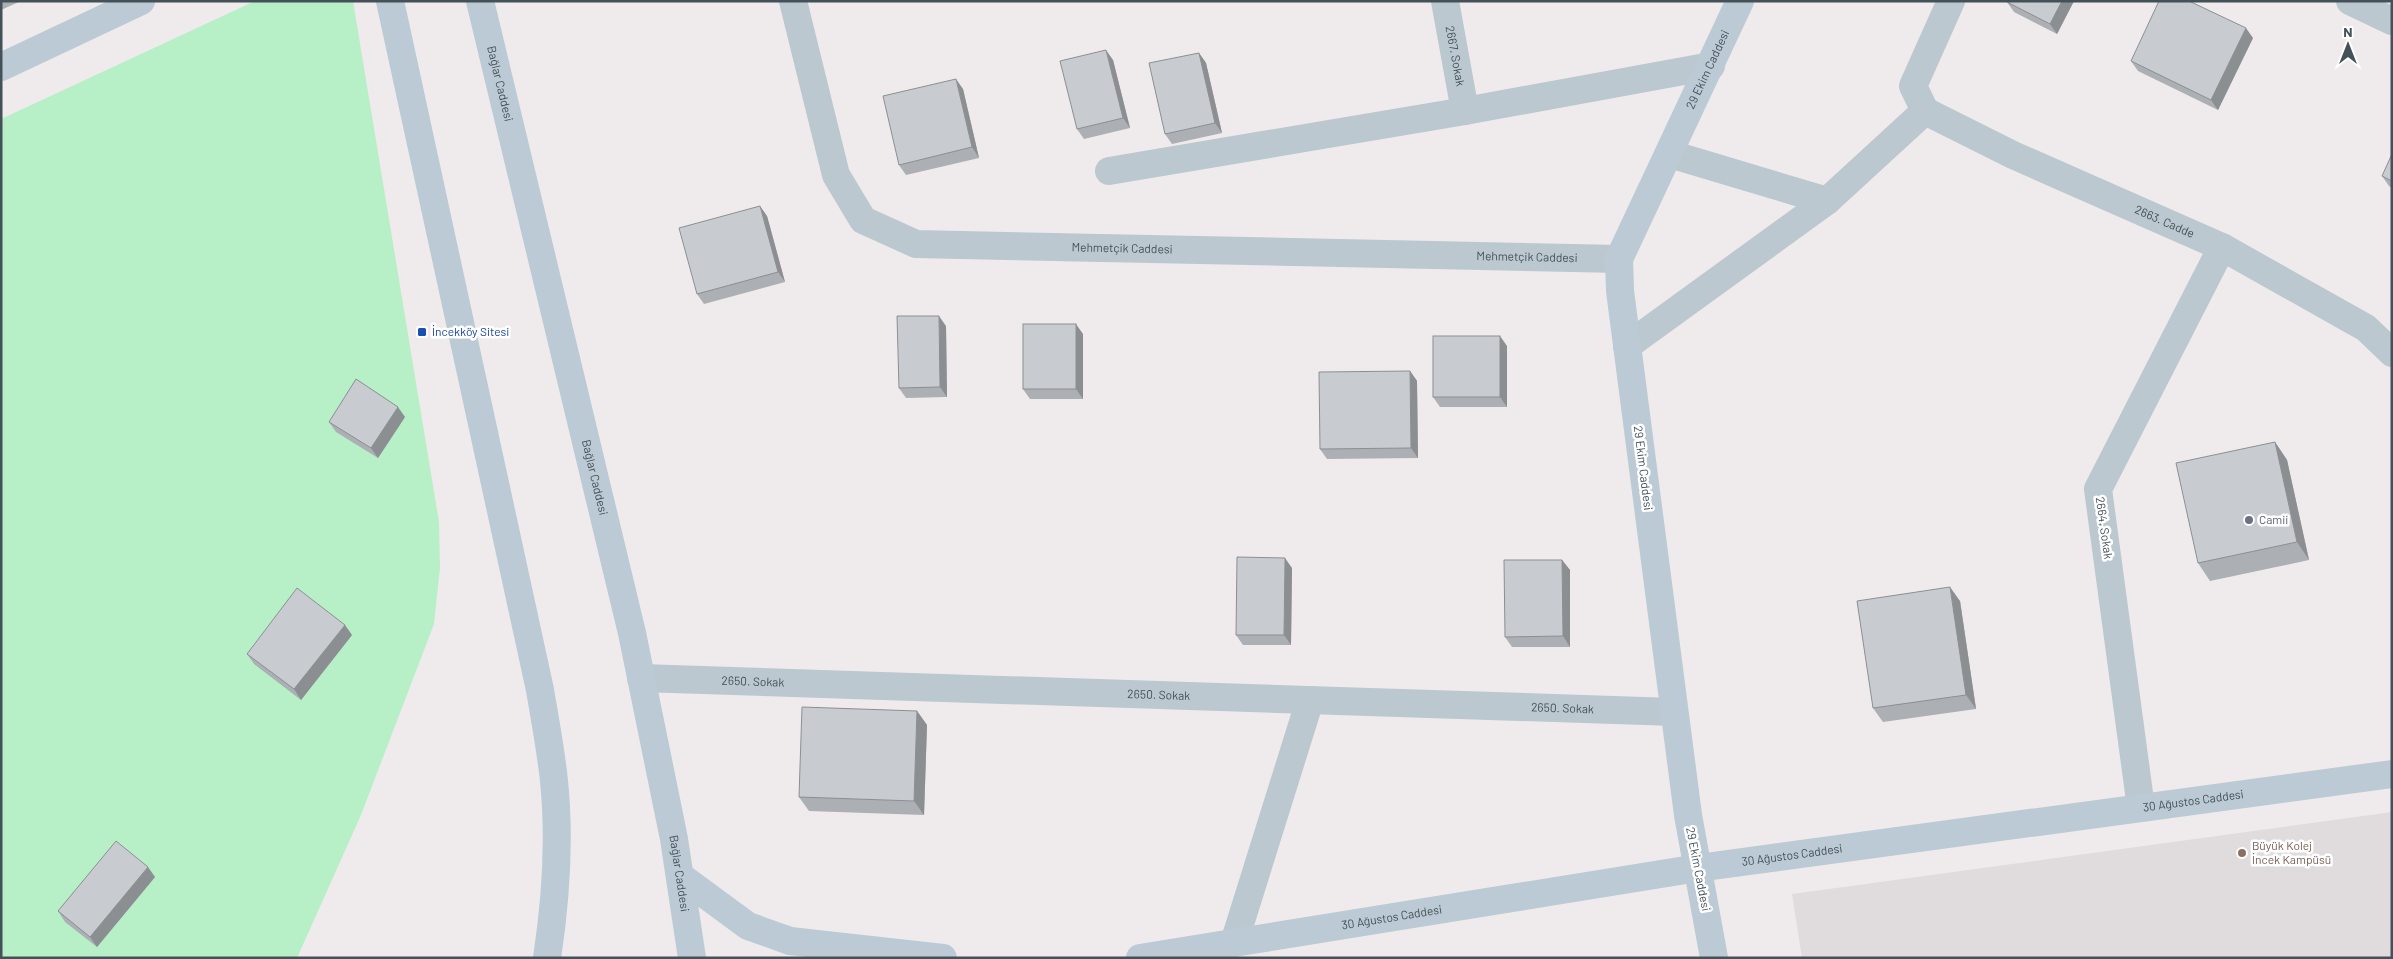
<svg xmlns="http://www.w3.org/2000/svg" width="2393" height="959" viewBox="0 0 2393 959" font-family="Barlow,sans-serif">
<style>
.education{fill:#e0dcde}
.green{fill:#b7efc7}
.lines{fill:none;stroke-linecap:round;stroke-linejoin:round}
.street{stroke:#bcc8cf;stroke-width:28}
.secondary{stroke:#bbcad4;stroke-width:28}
.wall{fill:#acafb4}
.shaded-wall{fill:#8c8f92}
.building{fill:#c8ccd1;stroke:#8c8f92}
.transit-dot{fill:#1a4fb4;stroke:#fff;stroke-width:2}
.worship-dot{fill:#6b7280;stroke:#fff;stroke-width:2}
.education-dot{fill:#8d6e63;stroke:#fff;stroke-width:2}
.labels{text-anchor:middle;stroke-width:5;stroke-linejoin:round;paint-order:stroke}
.street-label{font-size:12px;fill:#445159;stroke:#fff}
.transit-label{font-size:12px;fill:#164399;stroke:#fff;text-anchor:start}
.worship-label{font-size:12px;fill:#5b616d;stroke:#fff;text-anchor:start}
.education-label{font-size:12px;fill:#785e54;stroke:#fff;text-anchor:start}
</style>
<rect width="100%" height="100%" fill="#efebec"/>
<!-- education -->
<polygon class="education" points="2392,812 2392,958 1802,958 1792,894"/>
<!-- green -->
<polygon class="green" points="255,1 353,1 439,522 440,568 434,624 361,815 297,958 1,958 1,119"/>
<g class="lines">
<!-- street -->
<g class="street">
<path id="s1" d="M793,1L836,175L863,220L916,244L1619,259"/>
<path id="s2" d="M1445,1L1465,111"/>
<polyline points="2350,1 2392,21"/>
<path id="s3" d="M1925,111L2013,155L2222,247L2366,328L2392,353"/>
<polyline points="1925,111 1913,86 1951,1"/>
<polyline points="1670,154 1827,201"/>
<polyline points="1109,171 1465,111 1711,66"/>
<polyline points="1627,346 1827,201 1925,111"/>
<path id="s4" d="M641,678L1674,712"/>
<polyline points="2141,808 2098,489 2222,247"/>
<polyline points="1234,943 1310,700"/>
</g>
<!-- secondary -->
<g class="secondary">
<path d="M390,1L540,690C545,720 551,751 554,781C560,840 556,899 547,958"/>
<path id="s5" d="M480,1L632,633L674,839L692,958"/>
<polyline points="1,67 141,1"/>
<polyline points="680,876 748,926 790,941 943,958"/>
<path id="s6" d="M1140,958L1698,868L2392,774"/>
<path id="s7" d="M1714,958L1688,815L1620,291L1619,259L1740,1"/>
</g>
</g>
<!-- wall -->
<g class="wall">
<polygon points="1,1 21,1 1,10"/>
<polygon points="2008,1 2074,1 2057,34 2014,12 2007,2"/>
<polygon points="2253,38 2218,110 2138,71 2131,61"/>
<polygon points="1199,53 1206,63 1222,133 1172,144 1165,134"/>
<polygon points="1113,60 1130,128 1084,139 1077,129"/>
<polygon points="963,89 979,158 906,175 899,165"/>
<polygon points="2392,154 2392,188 2389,186 2382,176"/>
<polygon points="767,216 785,282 704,304 697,294"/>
<polygon points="946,326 947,397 906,398 899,388"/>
<polygon points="1083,334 1083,399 1030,399 1023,389"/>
<polygon points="1507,346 1507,407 1440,407 1433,397"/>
<polygon points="1410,371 1417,381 1418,458 1327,459 1320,449"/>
<polygon points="405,417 378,458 336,432 329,422"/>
<polygon points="2275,442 2287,460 2309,560 2210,581 2198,563"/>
<polygon points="1562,560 1570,570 1570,647 1512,647 1505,637"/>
<polygon points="1292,568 1291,645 1243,645 1236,635"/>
<polygon points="1960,601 1976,709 1883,722 1873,708"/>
<polygon points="352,635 301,700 254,664 247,654"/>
<polygon points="917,711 927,725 924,815 809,811 799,797"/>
<polygon points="155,877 97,947 65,922 58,911"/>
</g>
<!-- shaded-wall -->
<g class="shaded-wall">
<polygon points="2062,1 2074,1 2057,34 2050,24"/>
<polygon points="2246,28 2253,38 2218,110 2211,100"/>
<polygon points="1106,50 1113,60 1130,128 1123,118"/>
<polygon points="1199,53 1206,63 1222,133 1215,123"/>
<polygon points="956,79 963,89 979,158 972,147"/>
<polygon points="760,206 767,216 785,282 778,272"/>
<polygon points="939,316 946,326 947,397 940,387"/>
<polygon points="1076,324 1083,334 1083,399 1076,389"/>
<polygon points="1500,336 1507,346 1507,407 1500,397"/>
<polygon points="1410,371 1417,381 1418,458 1411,448"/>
<polygon points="398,407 405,417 378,458 371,448"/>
<polygon points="2275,442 2287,460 2309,560 2297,542"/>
<polygon points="1285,558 1292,568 1291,645 1284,635"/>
<polygon points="1562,560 1570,570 1570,647 1563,636"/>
<polygon points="1950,587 1960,601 1976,709 1966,695"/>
<polygon points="345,625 352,635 301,700 294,689"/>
<polygon points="917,711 927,725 924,815 914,801"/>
<polygon points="148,867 155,877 97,947 90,937"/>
</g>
<!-- building -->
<g class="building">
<polygon points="2008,1 2062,1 2050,24 2007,2"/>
<polygon points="2159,1 2189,1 2246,28 2211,100 2131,61"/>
<polygon points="1106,50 1123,118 1077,129 1060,61"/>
<polygon points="1199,53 1215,123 1165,134 1149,63"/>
<polygon points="956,79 972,147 899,165 883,96"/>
<polygon points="2392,154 2392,181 2382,176"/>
<polygon points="760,206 778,272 697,294 679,228"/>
<polygon points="897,316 939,316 940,387 899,388"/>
<rect x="1023" y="324" width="53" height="65"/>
<rect x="1433" y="336" width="67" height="61"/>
<polygon points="1410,371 1411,448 1320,449 1319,372"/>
<polygon points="356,379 398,407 371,448 329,422"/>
<polygon points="2275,442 2297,542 2198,563 2176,463"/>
<polygon points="1237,557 1285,558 1284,635 1236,635"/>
<polygon points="1504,560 1562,560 1563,636 1505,637"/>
<polygon points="1950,587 1966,695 1873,708 1857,601"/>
<polygon points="297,588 345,625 294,689 247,654"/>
<polygon points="802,707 917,711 914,801 799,797"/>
<polygon points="116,841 148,867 90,937 58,911"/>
</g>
<!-- markers -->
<rect class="transit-dot" x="417" y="327" width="10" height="10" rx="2.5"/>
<circle class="worship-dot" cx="2249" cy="520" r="5"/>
<circle class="education-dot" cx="2242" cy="853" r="5"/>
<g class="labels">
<!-- street labels -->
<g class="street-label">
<text dy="4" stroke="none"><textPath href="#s2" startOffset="56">2667. Sokak</textPath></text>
<text dy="4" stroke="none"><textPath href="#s7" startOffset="915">29 Ekim Caddesi</textPath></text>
<text dy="4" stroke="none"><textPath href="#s5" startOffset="85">Bağlar Caddesi</textPath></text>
<text dy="4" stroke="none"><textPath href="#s3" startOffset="264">2663. Cadde</textPath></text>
<text dy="4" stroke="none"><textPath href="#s1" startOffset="496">Mehmetçik Caddesi</textPath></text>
<text dy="4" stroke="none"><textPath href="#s1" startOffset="901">Mehmetçik Caddesi</textPath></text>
<text transform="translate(1643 468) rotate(83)" y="4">29 Ekim Caddesi</text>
<text dy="4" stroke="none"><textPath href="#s5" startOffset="490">Bağlar Caddesi</textPath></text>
<text transform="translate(2104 528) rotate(82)" y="4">2664. Sokak</text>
<text dy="4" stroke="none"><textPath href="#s4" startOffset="112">2650. Sokak</textPath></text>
<text dy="4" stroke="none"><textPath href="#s4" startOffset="518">2650. Sokak</textPath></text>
<text dy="4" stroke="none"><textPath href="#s4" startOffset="922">2650. Sokak</textPath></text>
<text dy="4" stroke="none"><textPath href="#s6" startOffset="1065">30 Ağustos Caddesi</textPath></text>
<text dy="4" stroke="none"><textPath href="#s6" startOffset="660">30 Ağustos Caddesi</textPath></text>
<text transform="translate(1698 869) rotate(79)" y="4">29 Ekim Caddesi</text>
<text dy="4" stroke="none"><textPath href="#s5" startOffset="895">Bağlar Caddesi</textPath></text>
<text dy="4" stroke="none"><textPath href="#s6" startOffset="255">30 Ağustos Caddesi</textPath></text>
</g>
<!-- transit labels -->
<g class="transit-label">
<text x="432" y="336">İncekköy Sitesi</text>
</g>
<!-- worship labels -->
<g class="worship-label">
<text x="2259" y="524">Camii</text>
</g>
<!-- education labels -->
<g class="education-label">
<text x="2252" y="850">Büyük Kolej<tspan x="2252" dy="14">İncek Kampüsü</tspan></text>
</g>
</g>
<!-- border -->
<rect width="2393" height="959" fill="none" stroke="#445159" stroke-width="5"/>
<!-- north arrow -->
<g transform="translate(2348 45)" stroke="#ffffff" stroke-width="4" paint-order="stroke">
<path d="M0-4L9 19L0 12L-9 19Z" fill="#445159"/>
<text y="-8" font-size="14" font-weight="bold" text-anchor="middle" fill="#445159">N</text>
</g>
</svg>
